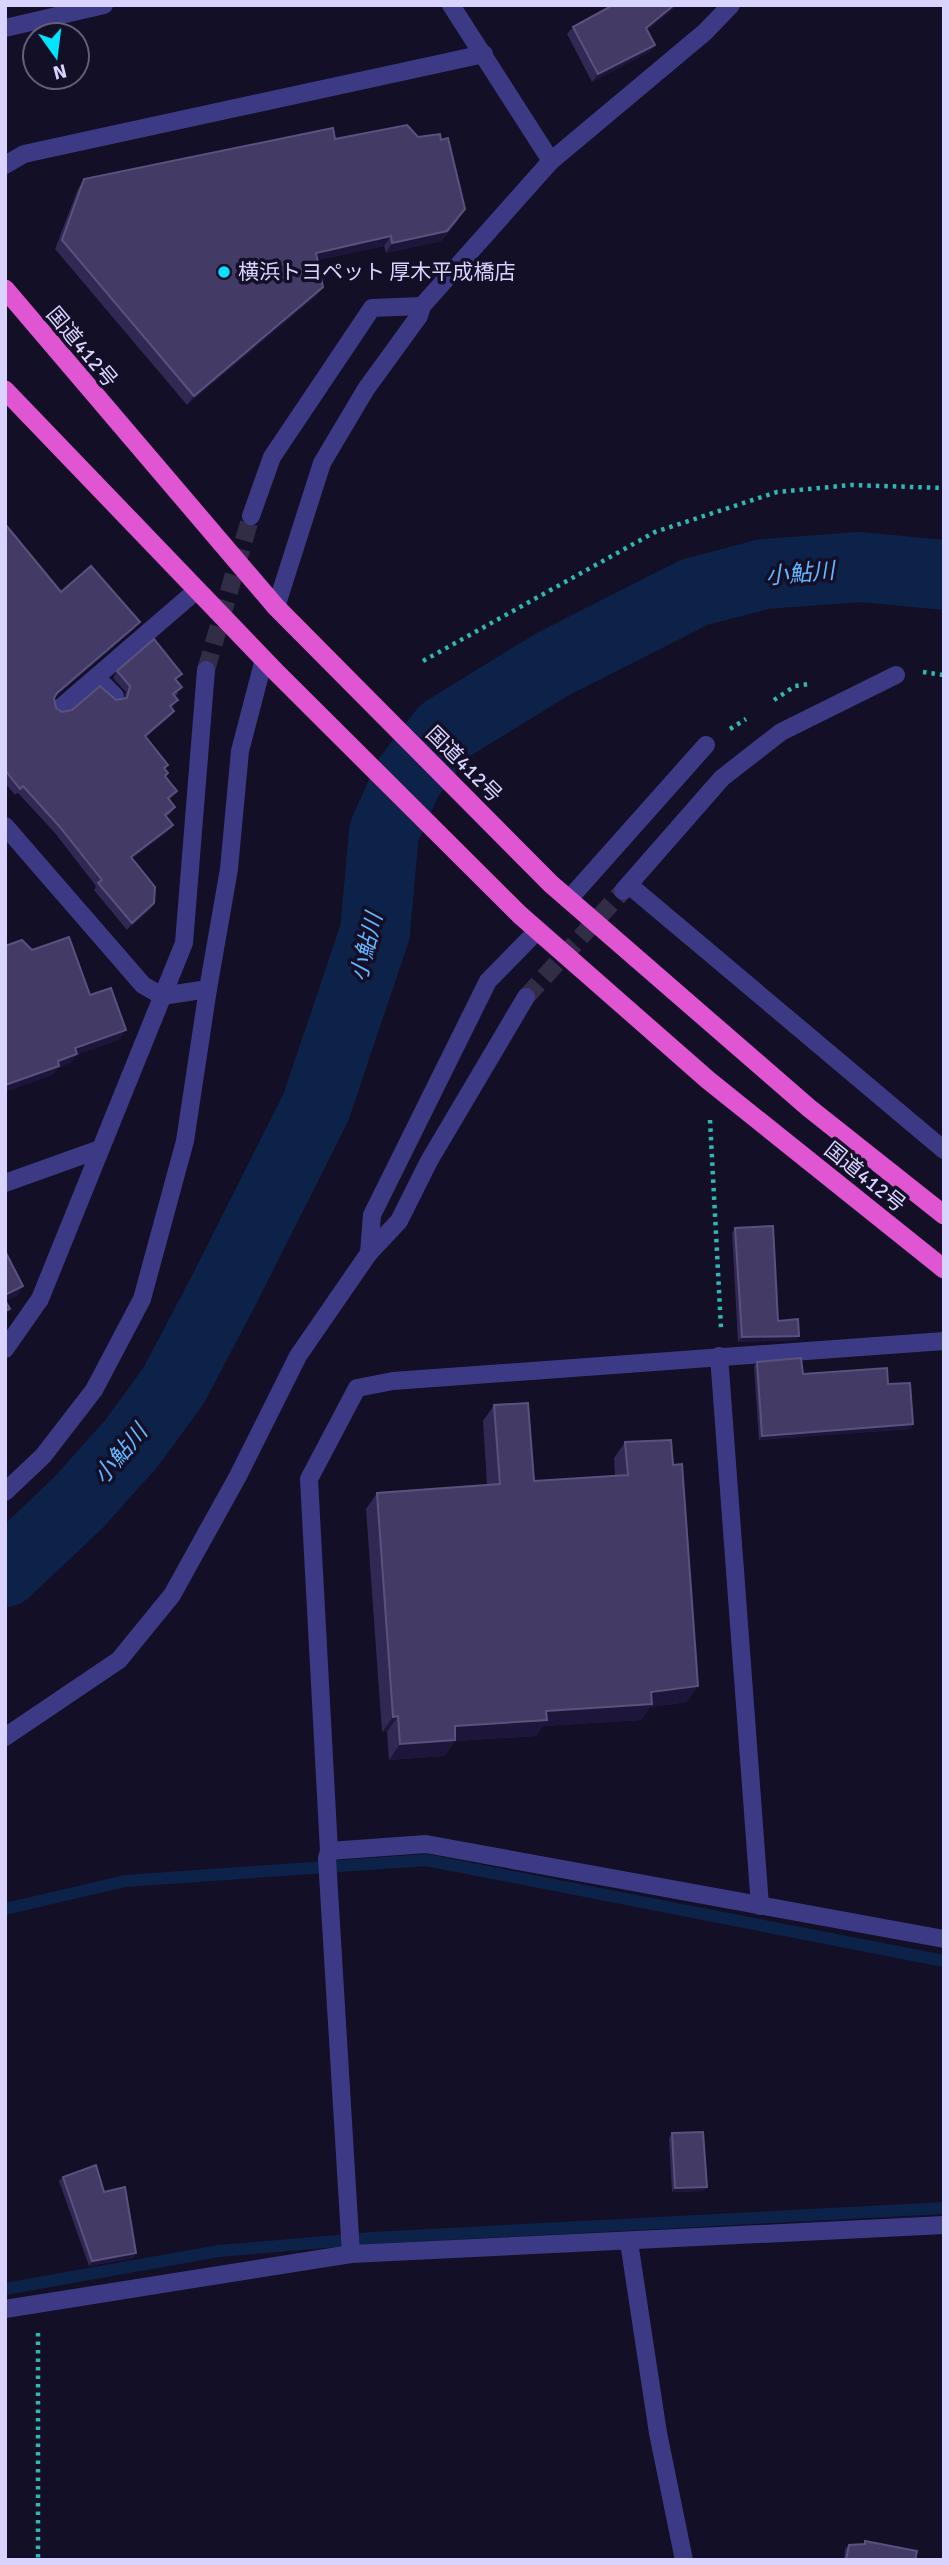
<svg xmlns="http://www.w3.org/2000/svg" width="949" height="2565" viewBox="0 0 949 2565" font-family="Signika,'Noto Sans JP',sans-serif">
<style>
.lines{fill:none;stroke-linecap:round;stroke-linejoin:round}
.stream{stroke:#0c2248;stroke-width:12}
.river{stroke:#0c2248;stroke-width:70}
.minor-tunnel{stroke:#312d47;stroke-width:18;stroke-dasharray:18 9;stroke-linecap:butt}
.path{stroke:#2fb8b0;stroke-width:4.5;stroke-dasharray:3.5 5;stroke-linecap:butt}
.minor{stroke:#3d3a85;stroke-width:18}
.trunk{stroke:#e055d1;stroke-width:19}
.wall{fill:#312854}
.shaded-wall{fill:#1d163a}
.building{fill:#433a66;stroke:#5a527e;stroke-width:2}
.poi-dot{fill:#00e5ff;stroke:#130f26;stroke-width:2.5}
.labels{text-anchor:middle;stroke-width:7;stroke-linejoin:round;paint-order:stroke}
.poi-label{font-size:21px;fill:#d9d4ff;stroke:#130f26;text-anchor:start}
.street-label{font-size:21px;fill:#d9d4ff;stroke:#130f26}
.water-label{font-size:23px;font-style:italic;fill:#62b6ff;stroke:#130f26}
</style>
<rect width="100%" height="100%" fill="#130f26"/>
<g class="lines">
<!-- stream -->
<g class="stream">
<polyline points="5,1909 125,1881 426,1860 944,1961"/>
<polyline points="5,2289 219,2251 372,2238 944,2208"/>
</g>
<!-- river -->
<polyline class="river" points="5,1572 78,1503 131,1444 174,1385 226,1286 316,1107 375,932 384,832 408,778 444,731 553,664 695,592 764,574 861,567 944,575"/>
<!-- minor-tunnel -->
<g class="minor-tunnel">
<polyline points="206,670 251,516"/>
<polyline points="526,997 621,893"/>
</g>
<!-- path -->
<g class="path">
<polyline points="423,661 655,532 777,492 851,485 944,488"/>
<polyline points="923,672 944,675"/>
<polyline points="774,700 795,686 809,684"/>
<polyline points="730,729 746,719"/>
<polyline points="710,1120 721,1328"/>
<polyline points="38,2333 38,2560"/>
</g>
<!-- minor -->
<g class="minor">
<polyline points="451,5 551,161"/>
<polyline points="5,28 104,5"/>
<polyline points="5,165 24,154 484,54"/>
<polyline points="251,516 272,457 372,308 422,306"/>
<polyline points="276,607 322,463 366,389 419,316 422,306 551,161 705,32 731,5"/>
<polyline points="96,677 115,696"/>
<polyline points="60,708 197,590"/>
<polyline points="5,826 143,985 162,996 208,989 229,869 240,751 264,659"/>
<polyline points="629,885 944,1150"/>
<polyline points="623,891 722,778 781,732 896,675"/>
<polyline points="569,899 706,745"/>
<polyline points="5,1183 100,1149"/>
<polyline points="369,1253 399,1221 429,1161 526,997"/>
<polyline points="5,1349 40,1299 184,943 206,670"/>
<polyline points="719,1356 760,1906"/>
<polyline points="5,1492 43,1456 94,1390 142,1299 185,1141 208,989"/>
<polyline points="5,1737 119,1660 172,1595 238,1476 298,1356 369,1253 372,1215 488,981 538,930"/>
<polyline points="329,1851 426,1844 944,1939"/>
<polyline points="629,2242 658,2433 684,2560"/>
<polyline points="351,2254 327,1858 329,1851 309,1479 357,1388 393,1381 944,1341"/>
<polyline points="5,2309 351,2254 944,2225"/>
</g>
<!-- trunk -->
<g class="trunk">
<polyline points="5,289 276,607 551,884 809,1108 944,1215"/>
<polyline points="5,390 276,672 520,915 708,1080 944,1269"/>
</g>
</g>
<!-- wall -->
<g class="wall">
<polygon points="573,27 647,31 655,45 649,52 592,82 567,34"/>
<polygon points="335,139 459,219 441,241 386,253 384,246 317,260 323,287 316,296 187,405 55,249 78,189 84,179"/>
<polygon points="5,524 61,592 135,628 54,698 56,708 62,712 124,698 126,692 113,678 117,671 177,681 178,694 175,696 178,700 171,708 174,711 169,718 146,737 168,765 165,769 168,773 165,777 177,791 169,800 175,807 170,814 166,817 168,831 132,859 154,903 150,910 127,930 94,890 96,886 55,833 18,793 15,795 5,783"/>
<polygon points="735,1228 778,1321 799,1336 796,1340 738,1342 732,1233"/>
<polygon points="757,1362 803,1374 888,1384 913,1424 910,1429 759,1440 754,1366"/>
<polygon points="494,1405 534,1481 615,1476 614,1458 625,1442 687,1702 650,1707 641,1720 543,1726 536,1736 455,1741 444,1756 389,1760 387,1732 382,1732 366,1509 377,1493 487,1485 483,1421"/>
<polygon points="672,2133 707,2187 703,2191 672,2192 669,2138"/>
<polygon points="63,2177 104,2192 136,2253 133,2258 89,2266 59,2181"/>
<polygon points="865,2541 915,2560 844,2560 845,2549 849,2545 863,2544"/>
</g>
<!-- shaded-wall -->
<g class="shaded-wall">
<polygon points="674,5 678,5 641,36 646,28"/>
<polygon points="655,45 649,52 592,82 598,74"/>
<polygon points="465,209 441,241 386,253 392,243"/>
<polygon points="391,236 384,246 309,262 316,253"/>
<polygon points="323,287 316,296 187,405 194,396"/>
<polygon points="140,622 135,628 53,699 57,693"/>
<polygon points="174,711 169,718 140,743 145,736"/>
<polygon points="173,825 168,831 126,864 131,857"/>
<polygon points="154,903 150,910 127,930 132,923"/>
<polygon points="126,1030 119,1040 77,1055 71,1063 58,1068 53,1075 5,1092 5,1085 58,1061 75,1048"/>
<polygon points="23,1286 17,1296 5,1301 5,1295"/>
<polygon points="799,1336 796,1340 738,1342 742,1337"/>
<polygon points="913,1424 910,1429 759,1440 762,1436"/>
<polygon points="698,1686 687,1702 650,1707 641,1720 543,1726 536,1736 455,1741 444,1756 389,1760 400,1744 455,1726 651,1692"/>
<polygon points="398,1716 387,1732 382,1732 393,1717"/>
<polygon points="707,2187 703,2191 672,2192 675,2188"/>
<polygon points="136,2253 133,2258 89,2266 92,2261"/>
</g>
<!-- building -->
<g class="building">
<polygon points="613,5 674,5 646,28 655,45 598,74 573,27"/>
<polygon points="407,125 418,137 440,134 441,140 448,138 465,209 447,231 392,243 391,236 316,253 323,287 194,396 62,240 84,179 333,128 335,139"/>
<polygon points="5,524 61,592 91,566 140,622 57,693 54,698 56,708 62,712 72,710 100,686 116,700 127,698 130,686 117,671 154,639 182,674 175,679 182,687 173,694 178,700 170,706 174,711 145,736 168,765 164,768 168,773 165,776 177,791 168,798 175,807 165,815 173,825 131,857 155,887 154,903 132,923 98,883 102,880 59,826 23,786 20,789 5,770"/>
<polygon points="69,937 90,995 111,988 126,1030 75,1048 77,1054 58,1061 59,1066 5,1085 5,946 22,940 32,950"/>
<polygon points="773,1226 778,1321 798,1319 799,1336 742,1337 735,1228"/>
<polygon points="5,1251 23,1286 5,1295"/>
<polygon points="5,1300 10,1309 5,1311"/>
<polygon points="801,1358 803,1374 887,1368 888,1384 910,1383 913,1424 762,1436 757,1362"/>
<polygon points="528,1403 534,1481 628,1475 625,1442 671,1440 673,1465 682,1464 698,1686 651,1692 652,1704 546,1711 547,1720 455,1726 455,1740 400,1744 398,1716 393,1717 377,1493 500,1484 494,1405"/>
<polygon points="703,2132 707,2187 675,2188 672,2133"/>
<polygon points="96,2165 104,2192 125,2187 136,2253 92,2261 63,2177"/>
<polygon points="865,2541 917,2551 915,2560 846,2560 849,2545 865,2544"/>
</g>
<!-- markers -->
<circle class="poi-dot" cx="224" cy="272" r="7"/>
<g class="labels">
<!-- poi labels -->
<g class="poi-label">
<text x="238" y="279">横浜トヨペット 厚木平成橋店</text>
</g>
<!-- street labels -->
<g class="street-label">
<text transform="translate(82 347) rotate(50)" y="7">国道412号</text>
<text transform="translate(464 764) rotate(45)" y="7">国道412号</text>
<text transform="translate(865 1177) rotate(39)" y="7">国道412号</text>
</g>
<!-- water labels -->
<g class="water-label">
<text transform="translate(800 573) rotate(-5)" y="8">小鮎川</text>
<text transform="translate(366 947) rotate(-76)" y="8">小鮎川</text>
<text transform="translate(120 1454) rotate(-50)" y="8">小鮎川</text>
</g>
</g>
<!-- border -->
<rect width="949" height="2565" fill="none" stroke="#d9d4ff" stroke-width="14"/>
<!-- north arrow -->
<g transform="translate(56 56) rotate(166)"><circle r="33" fill="#130f26" stroke="#625e7d" stroke-width="2"/>
<path d="M0-5L12 26L0 18L-12 26Z" fill="#00e5ff"/>
<text y="-10" font-size="19" font-weight="bold" text-anchor="middle" fill="#d9d4ff">N</text>
</g>
</svg>
